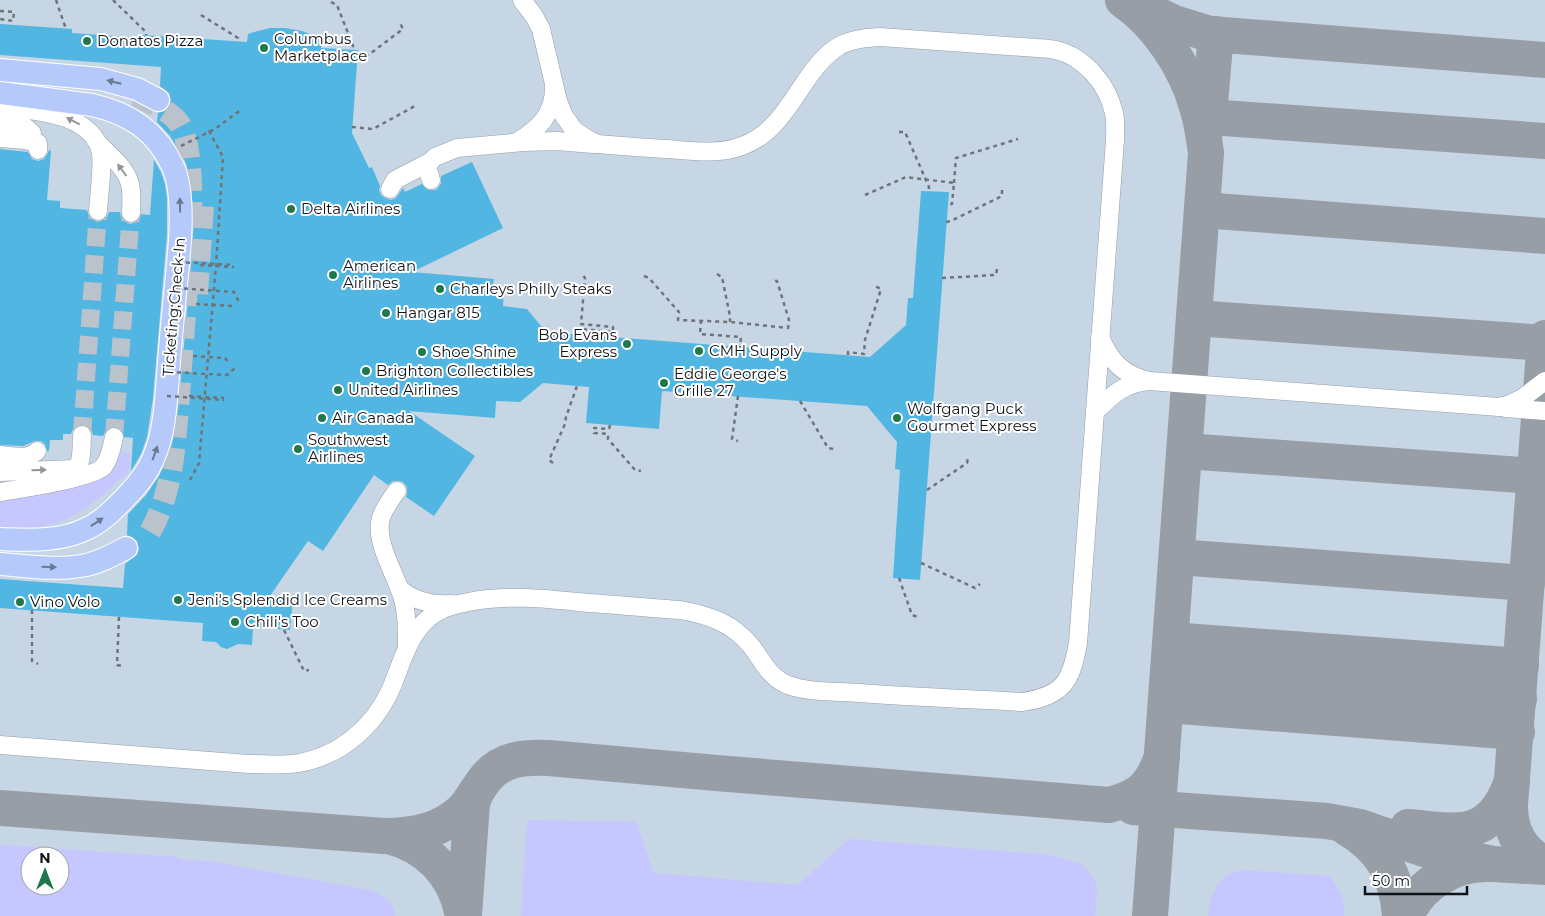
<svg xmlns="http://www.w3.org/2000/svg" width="1545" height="916" viewBox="0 0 1545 916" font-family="Montserrat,sans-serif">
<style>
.built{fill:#c7d6e5;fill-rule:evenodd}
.green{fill:#c6c7ff;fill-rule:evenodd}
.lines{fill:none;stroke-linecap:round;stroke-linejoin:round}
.taxiway{stroke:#979ea6;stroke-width:36}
.building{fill:#51b6e1}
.minor-tunnel{stroke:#bac2cb;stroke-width:18;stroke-dasharray:18 9;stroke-linecap:butt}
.major-tunnel{stroke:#bac2cb;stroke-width:22;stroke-dasharray:22 11;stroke-linecap:butt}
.minor-casing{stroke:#959ea7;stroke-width:19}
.major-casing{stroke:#fff;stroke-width:24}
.path{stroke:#6e747a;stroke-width:2.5;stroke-dasharray:4 4;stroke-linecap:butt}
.minor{stroke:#fff;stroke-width:18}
.major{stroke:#b5cafa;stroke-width:22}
.path-bridge{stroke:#6e747a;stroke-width:2.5;stroke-dasharray:4 4;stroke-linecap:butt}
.oneway{fill:#6b7894}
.oneway2{fill:#949597}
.poi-dot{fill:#1f774b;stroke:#fff;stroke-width:2}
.labels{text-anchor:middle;stroke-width:4;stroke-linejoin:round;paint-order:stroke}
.poi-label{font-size:15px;fill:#111417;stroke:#fff;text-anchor:start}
.street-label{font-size:15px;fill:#111417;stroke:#fff}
</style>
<rect width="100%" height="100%" fill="#d8e1eb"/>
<!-- built -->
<path class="built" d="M0,0H1545V916H0ZM30,856H60V886H30Z"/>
<!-- green -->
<g class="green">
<path d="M119,452L131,453L129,472C102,495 76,523 39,527C26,528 13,527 0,527V497L113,467L117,460Z"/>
<polygon points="527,820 636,822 654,873 798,885 849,839 1051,855 1082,864 1091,875 1096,884 1097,893 1095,916 521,916"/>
<path d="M0,845L178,857L179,859L215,862L370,890C382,895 395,902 395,916H0ZM30,856H60V886H30Z"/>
<path d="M1241,870L1329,876C1340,887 1345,900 1344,916H1208C1209,902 1214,885 1226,876C1230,873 1236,872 1241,870Z"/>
</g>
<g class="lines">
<!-- taxiway -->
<g class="taxiway">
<path d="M1123,0C1157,23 1186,67 1197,107C1202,122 1204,137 1206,153L1150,916"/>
<polyline points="1139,6 1174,23 1210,34 1545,60"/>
<polyline points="1209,117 1545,141"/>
<polyline points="1208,126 1216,34"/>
<polyline points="1202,210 1545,236"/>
<polyline points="1195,318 1545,343"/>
<path d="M1545,338L1510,805C1510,832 1520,851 1545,864"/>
<polyline points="1185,451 1535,476"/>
<polyline points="1177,557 1527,583"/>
<polyline points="1171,640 1521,666"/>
<polyline points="1169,672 1519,699"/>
<polyline points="1166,705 1517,732"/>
<polyline points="1133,807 1327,821 1360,827 1424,849 1459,857 1493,864 1545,867"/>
<path d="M0,808L384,836C413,836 441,831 463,810C472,800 478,788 486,778C502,758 526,757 549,758L716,773L1109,805C1140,797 1151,787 1162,757"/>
<path d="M1408,827C1425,828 1445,832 1462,830C1490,828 1504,804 1512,781"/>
<path d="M1347,828C1382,848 1397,876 1400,916"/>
<path d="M388,836C426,845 454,873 462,912"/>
<polyline points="464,916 472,803 476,792"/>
<path d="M1406,916C1420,884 1453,864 1486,864"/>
</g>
</g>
<!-- building -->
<g class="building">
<polygon points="0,24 72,29 72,33 143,38 143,35 247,42 248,34 254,32 270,28 285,28 302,31 315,36 321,40 321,48 358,50 352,133 369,168 372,167 380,186 379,190 381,195 385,198 391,200 396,198 403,188 405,192 422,184 428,190 435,190 438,188 441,183 441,176 472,162 503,228 412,272 494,279 492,289 504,290 503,306 527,309 546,332 870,357 906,325 908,298 913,298 921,191 949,192 920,580 893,578 900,470 895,469 897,442 867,406 662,391 659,429 586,423 589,387 543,383 520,402 496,401 495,418 409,411 475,456 434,516 406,497 407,493 407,487 403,482 399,481 393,481 388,485 374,475 323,551 308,541 270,596 293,599 290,630 253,627 252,645 238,644 227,649 221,647 216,642 202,641 203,623 0,608 0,579 123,588 125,564 137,555 139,549 137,541 132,537 127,535 128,514 146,495 159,476 169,455 175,432 179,401 192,256 194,216 190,179 186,163 170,136 157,122 158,113 165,111 169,106 171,100 169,93 160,86 161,67 0,55"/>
<polygon points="0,149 28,152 32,159 38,161 44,159 47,155 49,150 51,151 47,200 60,201 60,208 87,210 89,216 92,219 97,222 103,220 107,217 109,212 120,212 122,219 126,222 130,224 137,222 140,219 141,214 150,215 154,160 161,172 165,184 167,199 167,234 153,398 147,437 141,454 131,471 133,438 124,437 121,430 116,427 110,427 106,430 103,436 93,435 92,431 88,426 83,424 78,425 73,429 71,434 63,434 63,440 50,440 49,451 47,451 45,444 41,441 35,441 23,446 0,445"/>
</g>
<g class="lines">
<!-- minor-tunnel -->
<g class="minor-tunnel">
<polyline points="82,435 98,211"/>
<polyline points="114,437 131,213"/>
</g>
<!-- major-tunnel -->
<g class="major-tunnel">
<path d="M136,96C150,103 169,110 179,123C192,140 192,201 191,223"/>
<polyline points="197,294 203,206"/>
<path d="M150,532C174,490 175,441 179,394C182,354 185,315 188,275"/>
</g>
<!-- minor casing -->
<g class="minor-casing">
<g id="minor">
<path d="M0,106C32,111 93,112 101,153C103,169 99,194 98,211"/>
<polyline points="0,122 24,126 32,133"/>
<polyline points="0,138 25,140 38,143 38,150"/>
<path d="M517,142C538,129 554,115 554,88"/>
<path d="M98,143C108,154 124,166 129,181C133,191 131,203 131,213"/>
<polyline points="431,180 427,167 430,162 435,157 457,148 523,142 557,141 593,144"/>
<polyline points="390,189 395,180 430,162"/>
<path d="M1100,337C1110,361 1123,375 1149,381"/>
<polyline points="1505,408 1545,411"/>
<path d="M1095,412C1112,395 1124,383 1149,381L1499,407C1518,404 1530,392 1545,381"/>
<path d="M0,455C13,456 28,460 37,451"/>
<polyline points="0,472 74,469"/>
<path d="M68,477C84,467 81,451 82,435"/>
<path d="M397,491C391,499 384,508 381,518C374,541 395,573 402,596C407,612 407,629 407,646"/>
<path d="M0,492C18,489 95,478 104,466C110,458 112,446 114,437"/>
<path d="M399,588C413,601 433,605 452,604"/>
<path d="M0,745L249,764C266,764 283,766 299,763C345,755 381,720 396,676C405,652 414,624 439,611C447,606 458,604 468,602C508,594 549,599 589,603C619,605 650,608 680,610C709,615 733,623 752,647C763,662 770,678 788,685C810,693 836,691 860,693C914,697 968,699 1023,702C1063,695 1071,683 1078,643L1115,140C1115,132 1116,122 1114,113C1108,85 1085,57 1056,50C1050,49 1043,48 1037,48L880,37C866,38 851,39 839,46C800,70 790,129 742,146C718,155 692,151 667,149C644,148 621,146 598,144L587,139L574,130L564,116L558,101L541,29L534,16L522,0"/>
</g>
</g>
<!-- major casing -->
<g class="major-casing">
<g id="major">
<polyline points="0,70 101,79 137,89 158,100"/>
<path d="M0,93L92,105C129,113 157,131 173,167C188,200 177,269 174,306C171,333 169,361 167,389C165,416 162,445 148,469C141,481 131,492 122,501C111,512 100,523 86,529C60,542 28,540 0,539"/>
<path d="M0,564C28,566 58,571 86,565C100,562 113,555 126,548"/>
</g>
</g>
<!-- path -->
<g class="path">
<polyline points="56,0 66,29"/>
<polyline points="113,0 146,32 146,35"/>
<polyline points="331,2 337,5 353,46 353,50"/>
<polyline points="0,11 14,12 13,21 0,19"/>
<polyline points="201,15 238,38 238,41"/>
<polyline points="357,56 367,56 403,29 400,23"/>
<polyline points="352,127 373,129 415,106"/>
<polyline points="181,146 215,129 242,109"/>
<polyline points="954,183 956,158 1018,139"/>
<polyline points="865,195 906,177 954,183 952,204 948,204"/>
<polyline points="946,222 951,221 1002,196 1002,190"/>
<polyline points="200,265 234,267"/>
<polyline points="717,274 722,277 730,316 730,322"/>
<polyline points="644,276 649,278 679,312 678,320 730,322 788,328 789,320 777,281 771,280"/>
<polyline points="942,278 996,275 997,269"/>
<polyline points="196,304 233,306"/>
<polyline points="701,320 700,334 741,337 740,347"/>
<polyline points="580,334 580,329 613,332 613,327 581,324 585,278 582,274"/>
<polyline points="848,355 848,352 864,354 865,340 881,289 875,286"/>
<polyline points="193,356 225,358 230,364"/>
<polyline points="189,396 224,398"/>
<polyline points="738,396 732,439 738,441"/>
<polyline points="800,401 828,448 834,449"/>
<polyline points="610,425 609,429 594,428 594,433 608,434 608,439 635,470 641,471"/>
<polyline points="553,463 549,460 565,424 566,417 577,386"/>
<polyline points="190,480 199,463 216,266 223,157 207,127"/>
<polyline points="927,490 967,463 968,457"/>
<polyline points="921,563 975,588 980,584"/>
<polyline points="899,578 912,615 918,617"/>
<polyline points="32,610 32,661 38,664"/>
<polyline points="119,617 117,665 122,666"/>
<polyline points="284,630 304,671 309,670"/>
</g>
<!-- minor -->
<use href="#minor" class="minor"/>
<!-- major -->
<use href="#major" class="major"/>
<!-- path-bridge -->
<g class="path-bridge">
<polyline points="899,132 905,132 929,187 929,191"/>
<polyline points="178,262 234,265"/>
<polyline points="176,288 234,292 239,302"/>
<polyline points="169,372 227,375 235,368"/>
<polyline points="167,396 224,400"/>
</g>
</g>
<!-- one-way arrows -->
<defs><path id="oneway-solid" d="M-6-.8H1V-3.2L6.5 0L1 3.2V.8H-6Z" transform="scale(1.25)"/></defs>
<g class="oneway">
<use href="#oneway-solid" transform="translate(114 82) rotate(-166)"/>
<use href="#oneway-solid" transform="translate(180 205) rotate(-91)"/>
<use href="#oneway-solid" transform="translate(155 453) rotate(-70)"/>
<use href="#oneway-solid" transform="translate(97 522) rotate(-34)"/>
<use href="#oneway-solid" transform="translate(49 567) rotate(2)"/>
</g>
<g class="oneway2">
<use href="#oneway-solid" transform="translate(73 121) rotate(-153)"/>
<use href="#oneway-solid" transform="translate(122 170) rotate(-127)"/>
<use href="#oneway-solid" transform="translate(39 470) rotate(-2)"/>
</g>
<!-- markers -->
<g class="poi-dot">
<circle cx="87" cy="41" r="5"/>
<circle cx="264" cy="48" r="5"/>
<circle cx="291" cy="209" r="5"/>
<circle cx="333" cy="275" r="5"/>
<circle cx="440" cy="289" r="5"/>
<circle cx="386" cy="313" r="5"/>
<circle cx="627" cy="344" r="5"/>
<circle cx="699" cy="351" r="5"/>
<circle cx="422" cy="352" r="5"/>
<circle cx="366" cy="371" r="5"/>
<circle cx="664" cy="383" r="5"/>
<circle cx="338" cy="390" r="5"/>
<circle cx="322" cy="418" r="5"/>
<circle cx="897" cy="418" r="5"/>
<circle cx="298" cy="449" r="5"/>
<circle cx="178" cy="600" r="5"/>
<circle cx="20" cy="602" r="5"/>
<circle cx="235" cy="622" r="5"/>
</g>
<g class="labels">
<!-- poi labels -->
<g class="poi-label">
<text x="274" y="44">Columbus<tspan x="274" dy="17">Marketplace</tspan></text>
<text x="97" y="46">Donatos Pizza</text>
<text x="301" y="214">Delta Airlines</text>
<text x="343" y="271">American<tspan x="343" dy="17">Airlines</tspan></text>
<text x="450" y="294">Charleys Philly Steaks</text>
<text x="396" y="318">Hangar 815</text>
<text x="617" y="340" text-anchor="end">Bob Evans<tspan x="617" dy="17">Express</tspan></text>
<text x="709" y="356">CMH Supply</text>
<text x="432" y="357">Shoe Shine</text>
<text x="376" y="376">Brighton Collectibles</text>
<text x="674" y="379">Eddie George's<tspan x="674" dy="17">Grille 27</tspan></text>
<text x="348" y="395">United Airlines</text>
<text x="907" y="414">Wolfgang Puck<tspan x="907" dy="17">Gourmet Express</tspan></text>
<text x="332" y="423">Air Canada</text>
<text x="308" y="445">Southwest<tspan x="308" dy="17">Airlines</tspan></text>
<text x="188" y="605">Jeni's Splendid Ice Creams</text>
<text x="30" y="607">Vino Volo</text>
<text x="245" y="627">Chili's Too</text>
</g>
<!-- street labels -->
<g class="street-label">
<text transform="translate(174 307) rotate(-85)" y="5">Ticketing;Check-In</text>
</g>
</g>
<!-- north arrow -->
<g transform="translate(45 871)"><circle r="24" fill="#ffffff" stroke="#a0a1a2"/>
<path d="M0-4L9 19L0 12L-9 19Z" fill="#1f774b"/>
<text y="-8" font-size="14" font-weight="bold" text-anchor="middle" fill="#111417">N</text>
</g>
<!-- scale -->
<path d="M1365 886v8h102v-8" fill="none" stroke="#111417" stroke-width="2.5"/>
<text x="1372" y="886" font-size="15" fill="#111417" stroke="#ffffff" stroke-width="4" paint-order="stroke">50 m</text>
</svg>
